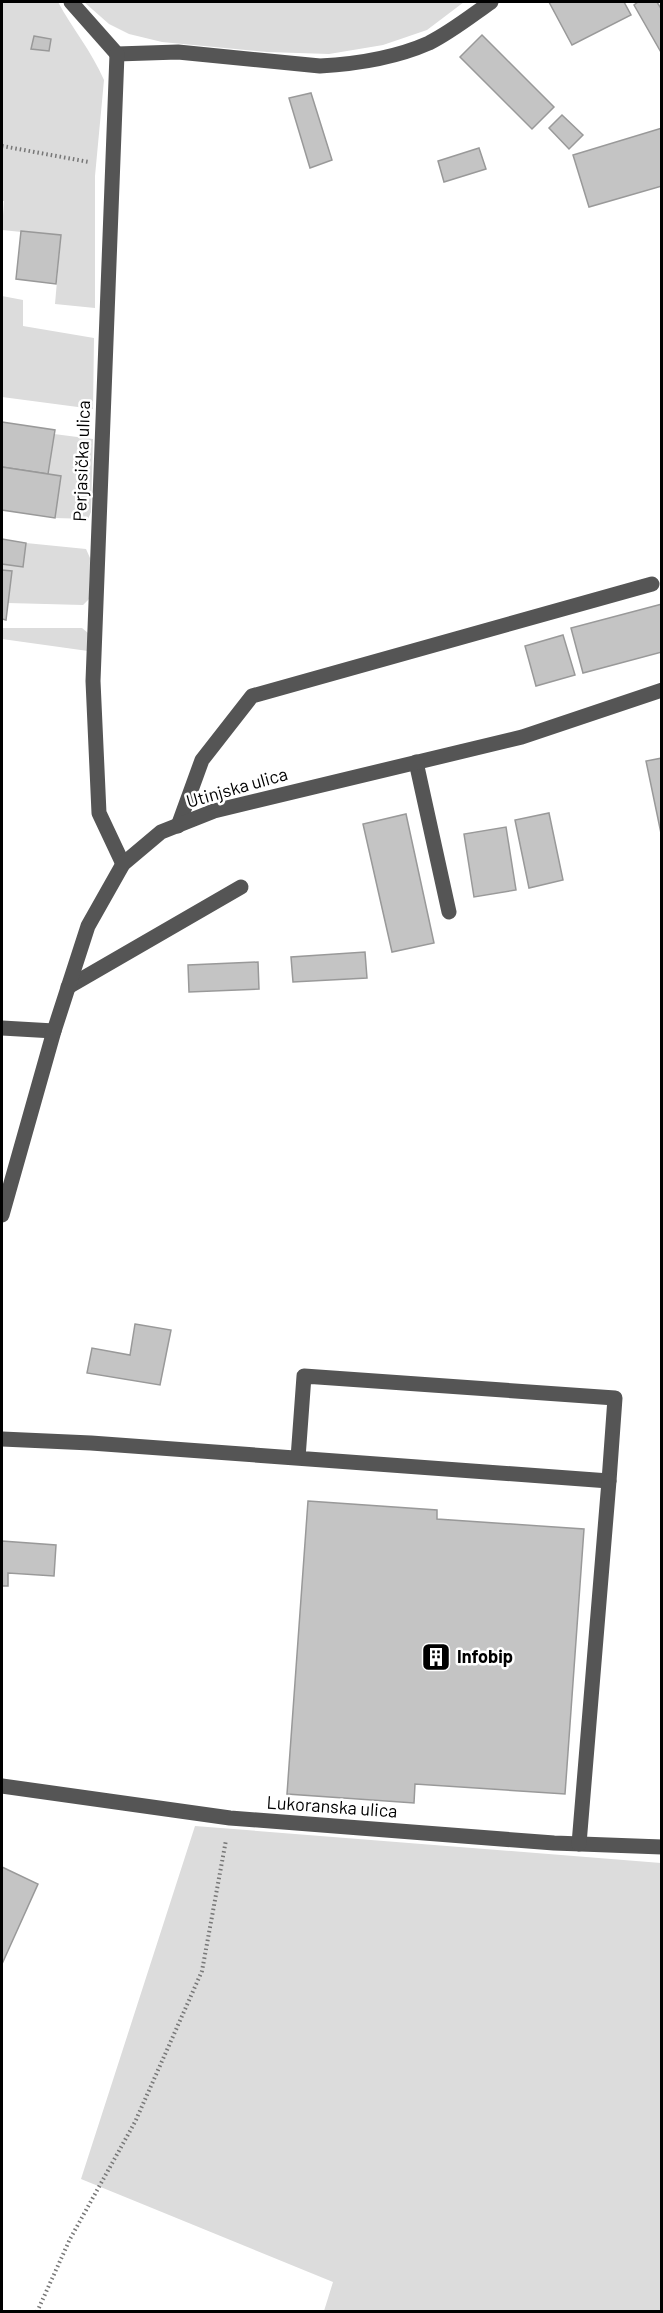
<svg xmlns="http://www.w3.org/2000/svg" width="663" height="2313" viewBox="0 0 663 2313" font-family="Barlow,sans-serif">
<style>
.green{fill:#dcdcdc}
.building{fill:#c4c4c4;stroke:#999;stroke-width:1.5}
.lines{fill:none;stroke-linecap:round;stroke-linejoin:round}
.path{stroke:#777;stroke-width:4;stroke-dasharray:1.5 3;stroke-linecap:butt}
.minor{stroke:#555;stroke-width:15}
.labels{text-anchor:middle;stroke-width:5;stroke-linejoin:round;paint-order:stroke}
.street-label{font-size:18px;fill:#000;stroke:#fff}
.poi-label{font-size:18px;font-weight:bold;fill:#000;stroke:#fff;text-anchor:start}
</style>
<rect width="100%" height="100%" fill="#fff"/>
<!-- green -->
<g class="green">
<path d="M2,2H58C72,28 92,52 104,80L95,176V308L55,304L61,236L2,230L4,201H2Z"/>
<polygon points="84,2 464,2 427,30 383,45 329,54 267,52 162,42 129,34 109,24"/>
<polygon points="2,296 23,300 23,326 94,338 93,409 2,397"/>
<polygon points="54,434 93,439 91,512 88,519 55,518 61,476 48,474"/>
<polygon points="26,543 86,549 90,558 89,599 83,605 8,603 12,571 2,570 2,564 23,567"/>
<polygon points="2,628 82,628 88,633 88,651 2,639"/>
<polygon points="195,1826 661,1863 661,2311 324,2311 333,2282 81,2179"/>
</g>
<!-- building -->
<g class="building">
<polygon points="549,2 624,2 631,15 572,45"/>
<polygon points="638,2 657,2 662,10 662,54 634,5"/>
<polygon points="482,35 554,107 532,129 460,57"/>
<polygon points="34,36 51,39 49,51 31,49"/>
<polygon points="311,93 332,160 310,168 289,98"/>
<polygon points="562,115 583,135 569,149 549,128"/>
<polygon points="662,128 662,186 589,207 573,155"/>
<polygon points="479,148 486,169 444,182 438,161"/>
<polygon points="21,231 61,235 56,284 16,279"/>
<polygon points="2,422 55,430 48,474 2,467"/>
<polygon points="2,467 61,476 55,518 2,510"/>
<polygon points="2,539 26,543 23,567 2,564"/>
<polygon points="2,570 12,571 6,620 2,619"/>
<polygon points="662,604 662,652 583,673 571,628"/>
<polygon points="563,635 575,675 536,686 525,646"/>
<polygon points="662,758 662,838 646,761"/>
<polygon points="549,813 563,880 529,888 515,820"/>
<polygon points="406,814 434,943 392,952 363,824"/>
<polygon points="506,827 516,890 474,897 464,834"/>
<polygon points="365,952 367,978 293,982 291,957"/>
<polygon points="258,962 259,989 189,992 188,965"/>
<polygon points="135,1324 171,1330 160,1385 87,1373 92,1348 130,1355"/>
<polygon points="308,1501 437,1510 437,1519 584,1529 565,1794 415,1784 414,1803 287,1794"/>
<polygon points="2,1541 56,1545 54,1576 8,1573 8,1586 2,1586"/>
<polygon points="2,1867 38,1884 2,1964"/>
</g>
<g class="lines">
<!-- path -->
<g class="path">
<polyline points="2,146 89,162"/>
<polyline points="37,2312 70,2239 135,2122 202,1971 226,1840"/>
</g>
<!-- minor -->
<g class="minor">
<path d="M71,2L117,54L178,52L320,66C357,64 395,58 429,43C451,32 471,16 491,2"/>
<polyline points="117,54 93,681 99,813 123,864"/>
<polyline points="416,762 449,912"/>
<polyline points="178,826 202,760 252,696 652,584"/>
<polyline points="68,987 241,887"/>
<polyline points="2,1028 54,1031"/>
<polyline points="2,1215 54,1031 88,926 123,864 161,832 214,811 522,737 662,690"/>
<polyline points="2,1439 91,1443 609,1481 615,1398 304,1376 298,1458"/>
<polyline points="2,1786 230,1818 554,1843 662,1847"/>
<polyline points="579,1844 609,1481"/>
</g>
</g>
<!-- icons -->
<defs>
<g id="building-square" transform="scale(1.5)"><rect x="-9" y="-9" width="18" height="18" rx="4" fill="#000" stroke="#fff"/><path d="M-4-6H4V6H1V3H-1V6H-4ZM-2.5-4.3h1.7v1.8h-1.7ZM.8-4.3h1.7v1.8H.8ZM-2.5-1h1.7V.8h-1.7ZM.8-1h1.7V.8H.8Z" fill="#fff"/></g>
</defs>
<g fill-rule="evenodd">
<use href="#building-square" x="436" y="1657"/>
</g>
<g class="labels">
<!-- street labels -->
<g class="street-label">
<text transform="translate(82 461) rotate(-88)" y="6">Perjasička ulica</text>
<text transform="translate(237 788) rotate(-16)" y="6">Utinjska ulica</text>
<text transform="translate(332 1807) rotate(4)" y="6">Lukoranska ulica</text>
</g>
<!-- poi labels -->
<g class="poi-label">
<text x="457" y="1663">Infobip</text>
</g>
</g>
<!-- border -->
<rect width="663" height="2313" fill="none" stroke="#000000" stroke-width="6"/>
</svg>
